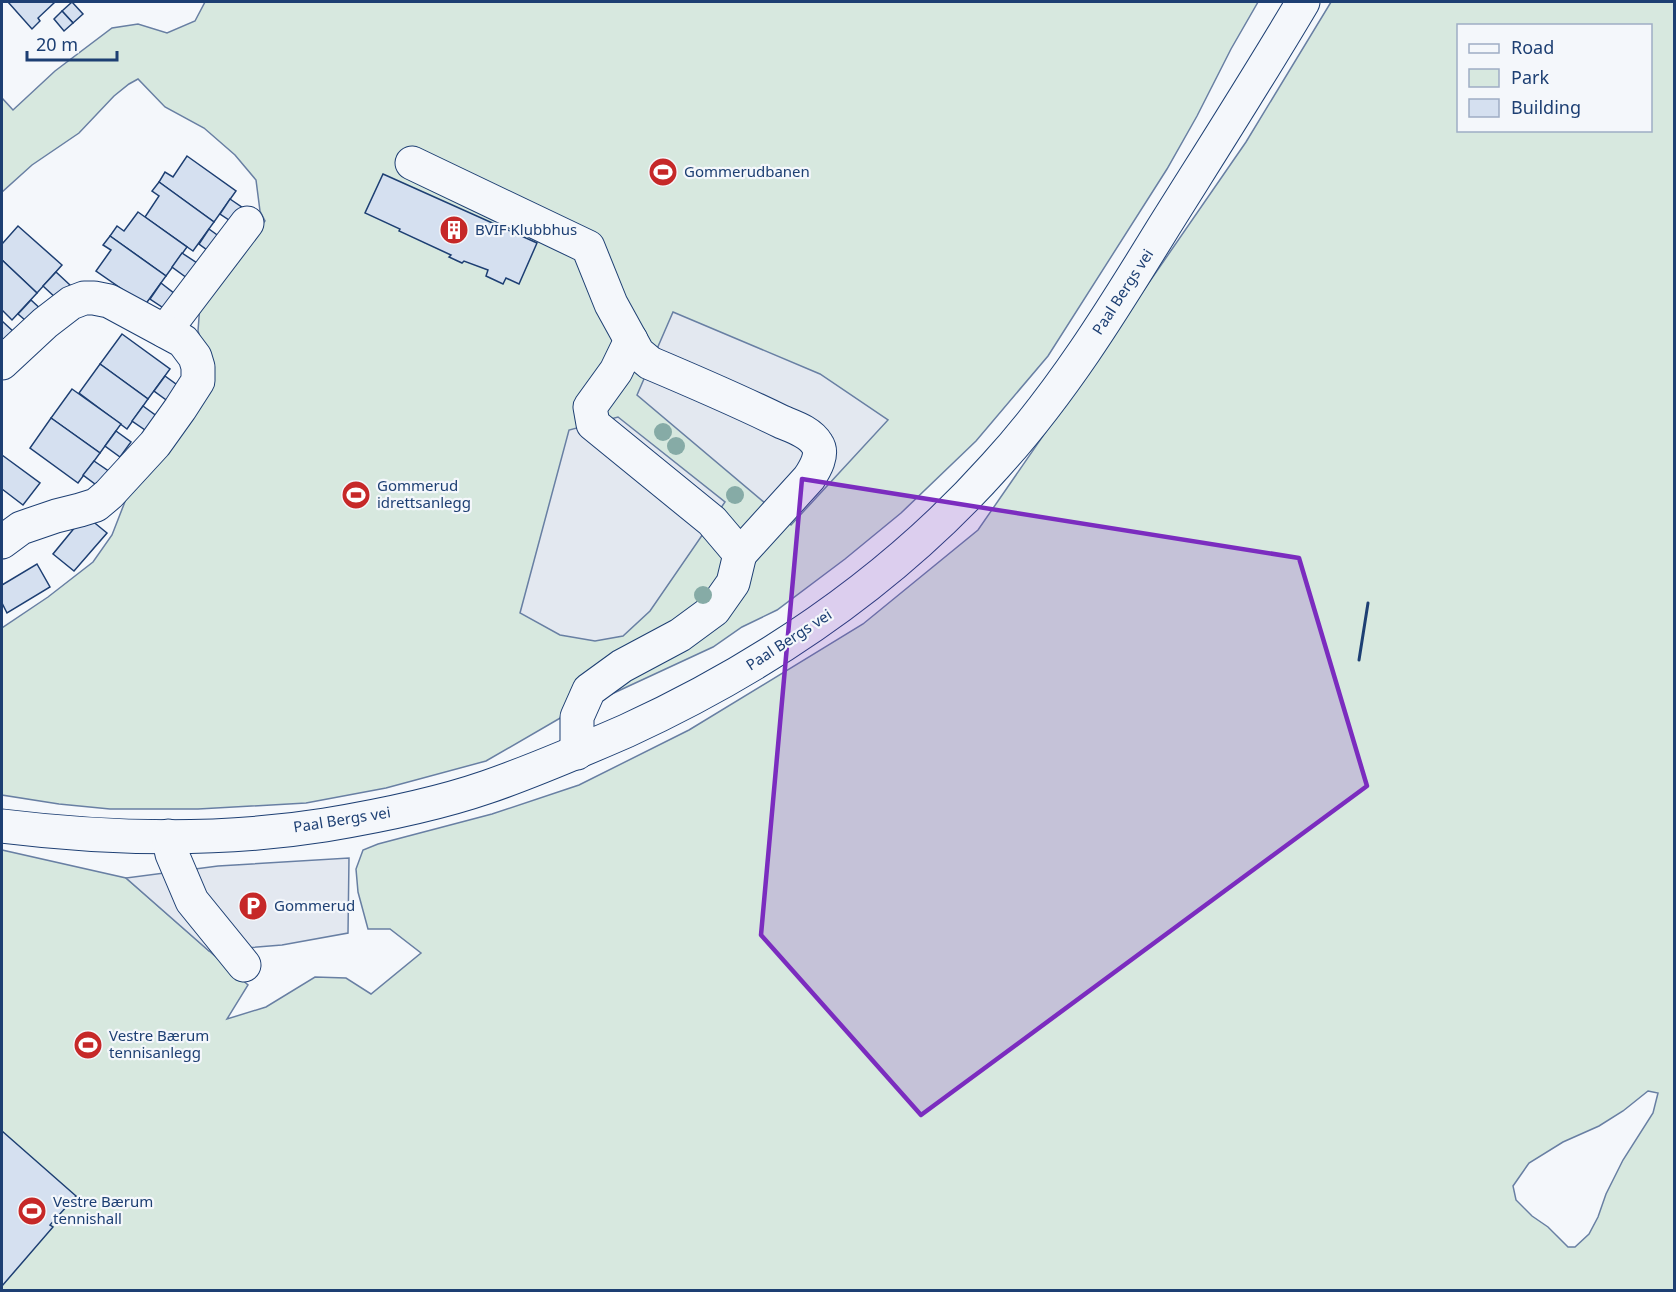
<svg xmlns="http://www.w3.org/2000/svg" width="1676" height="1292" viewBox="0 0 1676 1292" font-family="'Noto Sans',sans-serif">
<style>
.green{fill:#d7e8df;stroke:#687fa3;stroke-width:1.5;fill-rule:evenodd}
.parking{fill:#e3e8f0;stroke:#687fa3;stroke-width:1.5}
.building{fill:#d5e0f0;stroke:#1d3f73;stroke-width:1.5}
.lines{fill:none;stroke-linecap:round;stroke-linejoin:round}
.minor-casing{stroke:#1d3f73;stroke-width:35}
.minor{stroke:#f4f7fb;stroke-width:33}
.wall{stroke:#1d3f73;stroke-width:3}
.tree{fill:#86aba6}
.marked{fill:#7b2cbf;fill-opacity:0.2;stroke:#7b2cbf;stroke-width:4.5;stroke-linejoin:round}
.labels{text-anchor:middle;stroke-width:4.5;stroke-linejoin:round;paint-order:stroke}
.poi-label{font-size:15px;fill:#1d3f73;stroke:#f4f7fb;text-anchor:start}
.street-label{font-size:15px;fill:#1d3f73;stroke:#f4f7fb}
</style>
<rect width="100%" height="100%" fill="#f4f7fb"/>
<!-- green -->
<g class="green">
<polygon points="205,2 1258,2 1231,49 1197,116 1167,169 1048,356 976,441 901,513 845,559 777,610 742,627 713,647 562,717 486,761 386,788 306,803 198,809 110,809 59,804 2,795 2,628 48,597 93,562 112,535 133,481 209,364 198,331 200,304 235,257 265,221 260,211 256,180 235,155 204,128 165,107 138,79 129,84 114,96 79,133 32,165 2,192 2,98 13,110 55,71 112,28 138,24 167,33 195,21"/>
<path d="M1331,2H1674V1290H2V850L126,878L248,985L227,1019L266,1007L315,977L346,978L371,994L421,953L390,929H368L358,892L356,869L363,850L378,844L492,814L579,785L689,730L863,624L978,530L1246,142ZM1458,26H1650V130H1458ZM1648,1091L1658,1093L1653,1113L1623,1160L1606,1194L1598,1217L1589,1234L1575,1247H1568L1548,1227L1532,1216L1516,1200L1513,1186L1529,1163L1563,1142L1599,1126L1623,1111Z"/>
</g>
<!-- parking -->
<g class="parking">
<polygon points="673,312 820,374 888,420 791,525 637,395"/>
<polygon points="618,417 725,502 650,611 623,636 595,641 560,635 520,613 569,430"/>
<polygon points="349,858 348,933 282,945 209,951 126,878 218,866"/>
</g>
<!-- building -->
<g class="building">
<polygon points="8,2 55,2 38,18 40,21 32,29"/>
<polygon points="72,2 83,14 73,23 62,11"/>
<polygon points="62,11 73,23 64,31 54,19"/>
<polygon points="187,156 236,191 214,222 159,182 165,172 173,177"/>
<polygon points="383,174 537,243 519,284 506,278 503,284 486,276 488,270 464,261 462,263 449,257 451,255 399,231 400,229 365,213"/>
<polygon points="159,182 214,222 193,251 145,217 159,196 152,191"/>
<polygon points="230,199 246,210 235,224 220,214"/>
<polygon points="138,212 187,247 166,276 110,236 117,226 124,231"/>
<polygon points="18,226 62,265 37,293 2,260 2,244"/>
<polygon points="209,229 224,240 214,255 199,244"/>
<polygon points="110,236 166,276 145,305 96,271 111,250 103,245"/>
<polygon points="182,253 197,263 187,278 172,267"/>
<polygon points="2,260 37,293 12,320 2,310"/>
<polygon points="56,272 70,285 57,299 43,286"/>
<polygon points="161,283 175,294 165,309 150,299"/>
<polygon points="31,300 44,312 32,326 18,314"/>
<polygon points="2,321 15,333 2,346"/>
<polygon points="122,334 170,369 148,399 100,364"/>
<polygon points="100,364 148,399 127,429 79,393"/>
<polygon points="165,376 180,387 169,402 154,391"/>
<polygon points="72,389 121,424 100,453 51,418"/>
<polygon points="143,406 158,417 148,432 132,421"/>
<polygon points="51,418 100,453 78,483 30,448"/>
<polygon points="116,431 131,442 120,457 105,446"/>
<polygon points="2,455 40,483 23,505 2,489"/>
<polygon points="94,461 110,472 99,487 83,475"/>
<polygon points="85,515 107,533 74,571 53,554"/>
<polygon points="37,564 50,587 7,613 2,603 2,585"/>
<polygon points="2,1131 76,1196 50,1225 53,1227 2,1286"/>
</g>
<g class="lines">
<!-- minor casing -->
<g class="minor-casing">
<g id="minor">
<path d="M412,163L588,247L611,304L638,353L650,363C695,382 739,401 782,422C794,427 810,432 817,444C824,454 815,469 809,478L740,554"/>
<polyline points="165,331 247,223"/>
<polyline points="2,363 45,323 71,303 84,298 94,298 109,301 183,341 195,357 198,367 198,381 180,409 155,444 109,494 96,505 80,510 56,516 21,528 2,542"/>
<polyline points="577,753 577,717 589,690 622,666 680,635 714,610 733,583 740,554 712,521 593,424 590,407 616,371 631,340"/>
<path d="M2,826C108,839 218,842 325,825C379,816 435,805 487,787C534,771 580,751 626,731C765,667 893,580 995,466C1061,394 1112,311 1163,228C1210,153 1258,78 1303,2"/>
<polyline points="168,836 172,854 192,901 244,965"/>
</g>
</g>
<!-- minor -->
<use href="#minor" class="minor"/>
<!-- wall -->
<polyline class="wall" points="1359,660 1368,603"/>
</g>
<!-- trees -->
<g class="tree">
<circle cx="663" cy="432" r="9"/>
<circle cx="676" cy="446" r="9"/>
<circle cx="735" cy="495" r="9"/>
<circle cx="703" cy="595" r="9"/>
</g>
<!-- marked area -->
<path class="marked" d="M802,479L1299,558L1367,786L921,1115L761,935Z"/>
<!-- icons -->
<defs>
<g id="stadium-disc" transform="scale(1.5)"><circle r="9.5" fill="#c62828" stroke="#f4f7fb"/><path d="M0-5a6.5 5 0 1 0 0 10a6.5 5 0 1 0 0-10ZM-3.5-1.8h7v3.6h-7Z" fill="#fff"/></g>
<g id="building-disc" transform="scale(1.5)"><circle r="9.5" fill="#c62828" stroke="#f4f7fb"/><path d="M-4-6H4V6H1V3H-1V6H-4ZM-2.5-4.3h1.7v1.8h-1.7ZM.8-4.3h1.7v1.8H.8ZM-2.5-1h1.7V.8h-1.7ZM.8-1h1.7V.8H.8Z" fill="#fff"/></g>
<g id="parking-disc" transform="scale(1.5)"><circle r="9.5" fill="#c62828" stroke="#f4f7fb"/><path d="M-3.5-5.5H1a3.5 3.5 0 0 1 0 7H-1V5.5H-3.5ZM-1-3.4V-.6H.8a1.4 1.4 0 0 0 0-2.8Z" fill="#fff"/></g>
</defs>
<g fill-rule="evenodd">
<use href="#stadium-disc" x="663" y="172"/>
<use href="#building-disc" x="454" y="230"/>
<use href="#stadium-disc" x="356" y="495"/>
<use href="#parking-disc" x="253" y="906"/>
<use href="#stadium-disc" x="88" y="1045"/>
<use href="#stadium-disc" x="32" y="1211"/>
</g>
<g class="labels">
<!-- poi labels -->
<g class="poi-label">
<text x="684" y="177">Gommerudbanen</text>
<text x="475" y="235">BVIF Klubbhus</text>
<text x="377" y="491">Gommerud<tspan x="377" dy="17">idrettsanlegg</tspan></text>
<text x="274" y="911">Gommerud</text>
<text x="109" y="1041">Vestre Bærum<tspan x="109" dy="17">tennisanlegg</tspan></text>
<text x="53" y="1207">Vestre Bærum<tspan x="53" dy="17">tennishall</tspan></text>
</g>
<!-- street labels -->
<g class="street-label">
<text transform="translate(1123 292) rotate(-57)" y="5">Paal Bergs vei</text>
<text transform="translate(789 640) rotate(-33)" y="5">Paal Bergs vei</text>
<text transform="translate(342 820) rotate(-9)" y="5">Paal Bergs vei</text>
</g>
</g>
<!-- border -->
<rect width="1676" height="1292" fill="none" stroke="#1d3f73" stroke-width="6"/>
<!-- legend -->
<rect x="1457" y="24" width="195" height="108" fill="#f4f7fb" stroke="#9eadc5" stroke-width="1.5"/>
<rect x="1469" y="44" width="30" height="9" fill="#f4f7fb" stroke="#9eadc5" stroke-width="1.5"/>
<text x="1511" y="54" font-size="18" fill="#1d3f73">Road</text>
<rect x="1469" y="69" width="30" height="18" fill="#d7e8df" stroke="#9eadc5" stroke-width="1.5"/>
<text x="1511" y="84" font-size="18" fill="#1d3f73">Park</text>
<rect x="1469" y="99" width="30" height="18" fill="#d5e0f0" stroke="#9eadc5" stroke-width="1.5"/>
<text x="1511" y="114" font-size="18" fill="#1d3f73">Building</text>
<!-- scale -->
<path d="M27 51v9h90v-9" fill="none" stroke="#1d3f73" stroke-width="3"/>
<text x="36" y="51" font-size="18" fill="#1d3f73" stroke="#f4f7fb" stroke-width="4.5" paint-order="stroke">20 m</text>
</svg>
